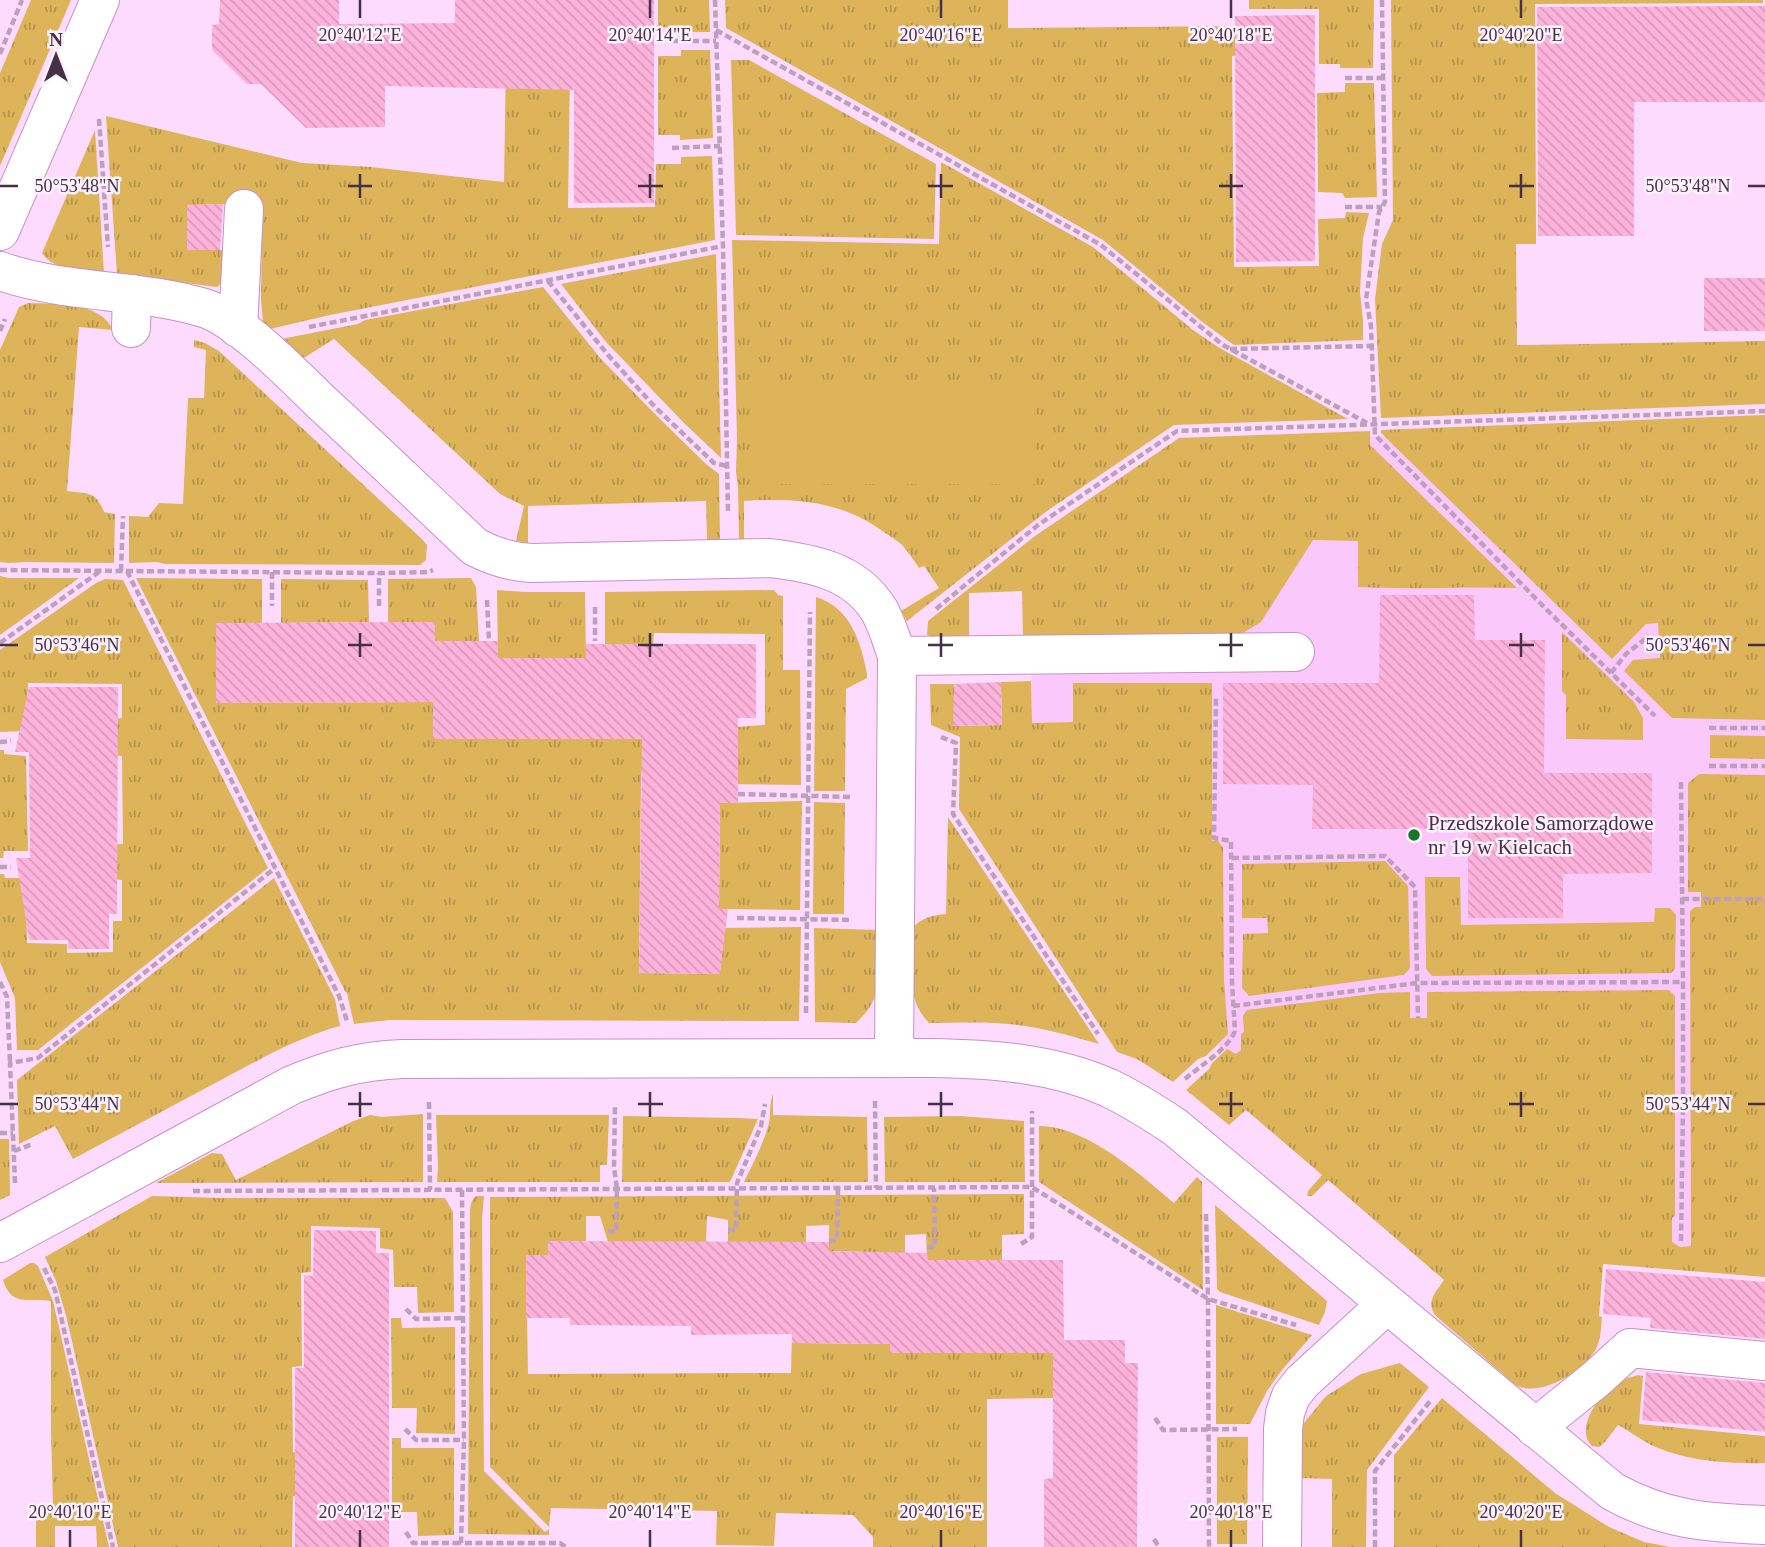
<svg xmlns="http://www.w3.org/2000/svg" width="1765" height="1547" viewBox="0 0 1765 1547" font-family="'Times New Roman',serif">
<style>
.built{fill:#fbc8fc}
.grass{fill:url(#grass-tufts)}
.pitch{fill:#ddb459}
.building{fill:url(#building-back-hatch)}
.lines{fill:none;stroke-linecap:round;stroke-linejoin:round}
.minor-casing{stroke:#c790c8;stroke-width:40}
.path{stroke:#bd9fbe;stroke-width:4.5;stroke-dasharray:7 3.5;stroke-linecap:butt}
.minor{stroke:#fff;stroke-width:38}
.ticks{fill:none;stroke:#463047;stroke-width:2.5}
.poi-dot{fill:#167728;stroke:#fcf1fc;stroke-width:2.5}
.labels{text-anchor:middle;stroke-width:5;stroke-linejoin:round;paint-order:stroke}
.poi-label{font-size:21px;fill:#463047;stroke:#fcf1fc;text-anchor:start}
.ticks-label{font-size:18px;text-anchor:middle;fill:#463047;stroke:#fcf1fc;stroke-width:5;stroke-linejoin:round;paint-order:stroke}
</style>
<defs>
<pattern id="grass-tufts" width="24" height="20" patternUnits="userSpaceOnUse" patternTransform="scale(1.75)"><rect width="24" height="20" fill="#ddb459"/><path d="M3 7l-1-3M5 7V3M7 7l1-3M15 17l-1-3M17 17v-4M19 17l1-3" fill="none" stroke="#b5934b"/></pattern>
<pattern id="building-back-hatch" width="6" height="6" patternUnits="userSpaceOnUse" patternTransform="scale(1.75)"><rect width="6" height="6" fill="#fdb2db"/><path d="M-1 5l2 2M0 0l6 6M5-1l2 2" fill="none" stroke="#da99bd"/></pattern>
</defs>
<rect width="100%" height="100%" fill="#fddbfe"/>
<!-- built -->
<polygon class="built" points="1765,419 1765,1259 1694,1248 1665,1245 1227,1051 1061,947 1066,722 1031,723 1033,542 1321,439"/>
<!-- grass -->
<g class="grass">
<polygon points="31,0 71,0 0,166 0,73"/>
<polygon points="507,0 571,0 568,208 655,207 656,164 681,164 681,157 712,156 715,240 330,315 270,329 263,322 261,300 262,206 228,204 187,205 187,250 228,250 224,280 217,287 117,274 106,116 302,163 371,167 504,182"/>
<polygon points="658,0 709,0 710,32 681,32 680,28 658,27"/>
<polygon points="725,0 1008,0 1008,28 1242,26 1242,55 1232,56 1234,267 1319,266 1318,219 1345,218 1346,212 1369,213 1363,238 1360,292 1363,320 1363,340 1234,345 1201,321 1103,240 726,28"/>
<polygon points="1249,0 1374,0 1373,68 1340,68 1340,64 1319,64 1319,9 1249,9"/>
<polygon points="1391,0 1763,0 1763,3 1535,4 1536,244 1516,244 1517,345 1765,341 1765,404 1381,418 1375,299 1382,244 1393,220"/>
<polygon points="681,50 710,50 713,138 680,140 680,135 658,135 658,56 681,56"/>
<polygon points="731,60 749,60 936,164 934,239 736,235"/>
<polygon points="1345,83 1374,83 1377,197 1345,198 1342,193 1318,192 1317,93 1345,92"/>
<path d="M95,130L104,273C83,270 55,272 42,253Z"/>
<path d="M941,162L1093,247L1193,330L1218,347L1348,419L1174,425L1047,511L907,621L901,611L939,588L924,566L919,568C914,561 909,553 903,546C897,540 888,535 881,530C838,500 794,498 744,501V540H739L738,488L736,471L737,438L732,240L939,244Z"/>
<polygon points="716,254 721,458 685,424 606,342 561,284"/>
<polygon points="543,287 601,359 662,421 706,464 719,474 720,540 707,540 706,501 528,506 528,543 516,541 524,506 500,494 334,339 302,359 281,339 358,324 365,320"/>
<path d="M28,303C54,304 100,301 113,330L79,327L67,491C86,494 96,490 104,512L115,514L114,563L25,562L8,563L0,562V350L19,307Z"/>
<polygon points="194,340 205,343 219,351 423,540 427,545 426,560 420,565 165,564 157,562 129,563 129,516 148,517 159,503 183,504 188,398 204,398 206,350 194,347"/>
<polygon points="1765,415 1765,720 1672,718 1624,671 1633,660 1660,658 1658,623 1646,624 1612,659 1381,433 1381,430"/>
<path d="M1370,431V445L1517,588C1464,586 1411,590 1358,587V541L1313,540L1261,622L1243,633L1228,637L1023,638L1022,591L969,593V636L933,637L927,635L928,621L1035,536L1179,438Z"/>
<polygon points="0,576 9,578 79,578 0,635"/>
<polygon points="136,578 262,579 262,623 216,623 217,703 433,702 433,739 651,739 641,774 639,973 719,974 719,928 801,927 799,1021 389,1020 354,1024 347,993 345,991"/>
<polygon points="471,578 476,587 479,641 435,658 388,623 388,579"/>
<polygon points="105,579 123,580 268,868 38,1050 17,1050 15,998 0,962 0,874 4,874 5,878 26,878 27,943 67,944 67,953 113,952 113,921 122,921 122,880 112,879 113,844 123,844 122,756 112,755 112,719 122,718 122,684 28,683 26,731 0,732 0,650 96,583"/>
<polygon points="281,579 368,580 369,622 281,623"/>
<polygon points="497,590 525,592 585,592 586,658 498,658"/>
<polygon points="774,590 778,595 783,596 783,670 800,670 801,785 721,784 722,728 765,725 765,634 654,633 652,658 605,658 605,592"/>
<path d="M816,597C851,608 861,642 867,674V678L846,689L845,791H814Z"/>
<polygon points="1562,632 1634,702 1643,718 1643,740 1566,739 1566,695 1562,691"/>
<polygon points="1031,681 1032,723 1073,722 1073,683 1212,683 1212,841 1218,840 1220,844 1223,847 1224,980 1228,1034 1206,1056 1198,1059 1173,1082 1137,1059 1117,1052 959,809 960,737 931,725 930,684 954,684 954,726 1002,725 1001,682"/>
<polygon points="1710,735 1765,736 1765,759 1710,758"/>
<polygon points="0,750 4,750 4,754 26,756 28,851 4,851 3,858 0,858"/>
<path d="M1699,774L1765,775V1277L1603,1264L1599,1316L1602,1317C1601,1327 1601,1339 1596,1349C1584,1370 1543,1397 1518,1386C1511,1383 1504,1374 1497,1369C1477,1351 1456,1334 1436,1316C1425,1302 1436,1292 1444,1280L1328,1180L1312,1196H1307L1308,1191L1322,1175L1246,1110L1229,1125L1186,1090L1209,1069L1212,1063L1227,1049L1236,1054L1241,1050V1034L1244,1032L1243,1016L1247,1010L1380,993L1410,992V1018H1427V992L1669,990L1675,996V1216L1672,1218V1242L1680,1247L1691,1246L1690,911L1695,907H1701V892H1688V783Z"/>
<polygon points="802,801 800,910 719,909 720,803"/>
<polygon points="814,802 845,803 844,914 813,914"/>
<path d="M948,817L1099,1044C1065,1034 1029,1024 994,1023C972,1022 950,1023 929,1023C904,998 912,961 912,929C920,918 933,915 946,914Z"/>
<polygon points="1385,861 1408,886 1410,968 1404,975 1249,996 1242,988 1243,934 1268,933 1267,918 1242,918 1242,864"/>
<polygon points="1425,877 1460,877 1461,925 1654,922 1655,908 1670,908 1676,915 1675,969 1671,973 1432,976 1426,969"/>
<path d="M274,878L335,999L340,1026C314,1033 290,1044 266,1056L73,1159L55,1126L19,1144L17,1080Z"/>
<path d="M814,928L878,930C878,947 881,987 873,1001C869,1010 863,1016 856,1023L815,1022Z"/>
<path d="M773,1094V1115L867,1117L868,1182H744C753,1163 764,1143 769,1123C771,1113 769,1104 773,1094Z"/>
<polygon points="423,1114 423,1182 156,1183 212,1153 222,1154 236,1180 351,1122 370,1115 382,1117"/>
<polygon points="436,1115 609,1115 607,1165 600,1165 600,1182 437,1182 438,1167"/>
<polygon points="623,1116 739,1118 758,1119 730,1182 622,1182"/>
<polygon points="960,1116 1024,1121 1025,1182 885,1182 884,1117"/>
<path d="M1039,1126C1086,1126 1140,1174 1174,1203L1197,1177L1202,1182L1203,1290L1039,1182Z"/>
<polygon points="0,1139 9,1139 10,1195 0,1200"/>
<polygon points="1024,1194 1024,1234 1002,1235 1002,1260 927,1260 926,1234 905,1235 905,1260 867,1252 829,1251 829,1225 806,1226 806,1251 728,1242 728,1220 707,1216 706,1242 608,1242 600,1216 586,1216 586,1241 548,1241 548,1255 526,1256 528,1374 791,1373 792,1334 793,1343 890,1344 989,1353 1061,1353 1053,1385 1053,1398 987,1399 987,1547 873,1547 873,1537 853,1515 776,1513 774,1546 716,1545 717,1511 551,1508 549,1527 490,1467 490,1197"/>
<polygon points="152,1196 222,1198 445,1198 453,1212 454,1312 418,1313 417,1287 394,1287 393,1250 380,1248 380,1228 311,1226 311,1272 301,1273 302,1366 292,1367 293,1452 302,1453 302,1496 293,1496 292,1547 118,1547 67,1319 56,1281 45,1257"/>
<path d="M476,1196H484L482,1219L484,1471L545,1532L549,1529V1535L468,1534L470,1215C470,1209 470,1200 476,1196Z"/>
<polygon points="1215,1205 1327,1301 1325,1312 1319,1325 1220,1292 1217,1289"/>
<path d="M30,1263H34L38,1266L53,1301L109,1547H97L96,1526H55V1547H36V1510L53,1509L51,1428V1301C28,1297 12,1308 3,1280Z"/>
<polygon points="1216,1305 1312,1335 1282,1370 1267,1391 1250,1424 1216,1424"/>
<polygon points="391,1318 401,1318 402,1328 455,1327 455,1434 416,1433 417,1408 392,1408"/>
<polygon points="1400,1363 1429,1387 1367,1470 1366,1547 1332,1547 1332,1479 1299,1478 1295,1434 1326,1396 1361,1374"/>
<path d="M1638,1375L1643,1376L1639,1424L1765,1436V1463C1728,1464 1685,1461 1651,1445C1640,1439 1629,1431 1618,1425L1605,1442L1599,1447L1592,1446C1573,1426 1603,1390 1622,1380C1626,1378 1633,1377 1638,1375Z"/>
<polygon points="1442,1398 1555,1493 1609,1527 1644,1542 1670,1547 1394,1547 1394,1455"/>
<polygon points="1217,1437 1248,1437 1247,1544 1217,1544"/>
<polygon points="392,1438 401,1438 401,1448 454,1448 454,1535 418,1536 417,1512 392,1512"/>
</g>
<!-- pitch -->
<polygon class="pitch" points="1034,384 1035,484 753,484 751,385"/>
<!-- building -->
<g class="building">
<polygon points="220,0 339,0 339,24 455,23 455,0 654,0 654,203 574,203 574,90 385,86 385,127 306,128 261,84 247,84 212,50 212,25 219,24"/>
<polygon points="1765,6 1765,102 1634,102 1634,236 1538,236 1537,7"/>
<polygon points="1315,15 1315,261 1236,262 1235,16"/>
<polygon points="223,204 220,250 187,250 187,205"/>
<rect x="1704" y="278" width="61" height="53"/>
<polygon points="1380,595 1474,595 1475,640 1545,640 1544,773 1652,773 1652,873 1563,874 1563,918 1468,918 1468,829 1312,829 1313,785 1223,784 1223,683 1379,683"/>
<polygon points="388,622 435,622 435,641 498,641 498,658 586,658 586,644 756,644 756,718 738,718 738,803 720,803 719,909 728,909 720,974 639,973 642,739 433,739 433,702 216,703 216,623"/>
<polygon points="1001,682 1002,725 953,726 954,684"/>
<polygon points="29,687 118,687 117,914 109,914 109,949 68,949 68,940 29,940 16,858 30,858 29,752 15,752"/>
<polygon points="314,1230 376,1231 376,1253 389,1253 389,1547 295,1547 295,1368 304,1368 304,1275 313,1276"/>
<polygon points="548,1241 829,1242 829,1251 927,1253 928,1260 1063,1260 1064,1340 1125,1340 1125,1363 1138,1363 1137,1547 1044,1547 1044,1479 1053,1478 1053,1353 890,1353 890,1344 792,1343 792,1334 691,1335 691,1326 570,1325 570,1318 526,1318 526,1255 548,1255"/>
<polygon points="1606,1269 1765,1282 1765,1339 1650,1328 1651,1318 1603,1314"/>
<polygon points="1646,1372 1765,1383 1765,1432 1642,1420"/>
</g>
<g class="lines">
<!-- minor casing -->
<g class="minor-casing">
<g id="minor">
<polyline points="0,231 100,0"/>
<path d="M0,271C65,294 138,288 204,308C239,319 292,374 320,401C372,449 423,498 475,547C494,557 511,562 532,563L770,558C812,563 855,571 879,610C887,624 892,641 897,656L894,1058"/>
<polyline points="131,328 132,294"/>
<polyline points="238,328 244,209"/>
<polyline points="897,656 1295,652"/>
<path d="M0,1243L292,1085C331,1069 359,1061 402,1059L932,1058C992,1059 1053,1063 1109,1088C1132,1099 1154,1113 1175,1127L1612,1491C1664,1520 1707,1523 1765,1525"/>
<polyline points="1535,1428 1596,1379 1630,1348 1765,1361"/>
<polyline points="1282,1547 1283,1429 1285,1413 1291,1396 1302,1382 1387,1304"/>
</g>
</g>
<!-- path -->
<g class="path">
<polyline points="715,0 723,246 728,513"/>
<polyline points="1382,0 1385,202 1379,212 1366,299 1371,326 1375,435 1548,611 1655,716"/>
<polyline points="716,30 1101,245 1223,345 1367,423"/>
<polyline points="671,41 716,41"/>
<polyline points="0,54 22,0"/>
<polyline points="1345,78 1383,78"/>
<polyline points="99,119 108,247"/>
<polyline points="672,148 720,146"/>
<polyline points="1345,207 1382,207"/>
<polyline points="548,281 608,355 655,407 714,463 727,466"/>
<polyline points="309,327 723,246"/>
<polyline points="0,331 5,319"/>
<polyline points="1230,349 1371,346"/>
<polyline points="0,570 379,573 428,572 433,570"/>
<polyline points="121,571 123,516"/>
<polyline points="127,571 339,996 347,1021"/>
<polyline points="272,572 272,606"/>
<polyline points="487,600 489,641"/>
<polyline points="379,606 379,573"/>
<polyline points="595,607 595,641"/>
<polyline points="936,609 1038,525 1177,431 1765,411"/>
<polyline points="0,643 99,572"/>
<polyline points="1611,673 1626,654 1649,636"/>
<polyline points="1709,728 1765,728"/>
<polyline points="941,737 956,743 953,814 1098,1034"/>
<polyline points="0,742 11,741"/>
<polyline points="1709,766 1765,766"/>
<polyline points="1681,782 1683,982"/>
<polyline points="738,794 852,797"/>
<polyline points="1232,858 1385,856 1415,887 1418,1018"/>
<polyline points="0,867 11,867"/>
<polyline points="1682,899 1765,899"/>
<polyline points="737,918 852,920"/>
<polyline points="0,982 7,997 10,1063"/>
<polyline points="1233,1006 1417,983 1683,982 1683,1106 1681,1241"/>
<polyline points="806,1013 810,612"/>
<path d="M1185,1079C1200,1066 1228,1049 1235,1031L1232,983L1231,841L1214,838L1216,696"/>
<polyline points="875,1101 876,1188"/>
<polyline points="429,1102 430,1190"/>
<polyline points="0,1133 13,1133"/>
<polyline points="14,1151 33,1144"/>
<polyline points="15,1183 10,1063 38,1058 275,868"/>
<polyline points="462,1190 464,1440 461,1543 560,1543 566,1547"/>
<polyline points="193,1191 1032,1187 1208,1299 1296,1325"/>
<polyline points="1206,1214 1208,1299 1209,1547"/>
<polyline points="728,1230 736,1230 737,1183 761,1126 765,1104"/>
<polyline points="608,1231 616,1232 617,1189 614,1167 615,1105"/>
<polyline points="829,1241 837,1240 838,1188"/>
<polyline points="1021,1244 1032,1237 1032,1111"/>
<polyline points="927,1247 935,1247 934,1188"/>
<polyline points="44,1268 55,1290 113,1547"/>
<polyline points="406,1309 416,1319 463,1318"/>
<polyline points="1155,1418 1163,1430 1237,1429"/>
<polyline points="405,1429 416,1440 464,1440"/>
<polyline points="406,1532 413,1543 461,1543"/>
<polyline points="1154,1539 1159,1547"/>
<polyline points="1375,1547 1375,1471 1431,1400"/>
</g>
<!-- minor -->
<use href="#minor" class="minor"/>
</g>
<!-- ticks -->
<path class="ticks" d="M360,0V18M650,0V18M941,0V18M1231,0V18M1521,0V18M360,174V198M650,174V198M941,174V198M1231,174V198M1521,174V198M0,186H18M348,186H372M638,186H663M928,186H953M1219,186H1243M1509,186H1534M1748,186H1765M360,633V657M650,633V657M941,633V657M1231,633V657M1521,633V657M0,645H18M348,645H372M638,645H663M928,645H953M1219,645H1243M1509,645H1534M1748,645H1765M360,1092V1117M650,1092V1117M941,1092V1117M1231,1092V1117M1521,1092V1117M0,1104H18M348,1104H372M638,1104H663M928,1104H953M1219,1104H1243M1509,1104H1534M1748,1104H1765M70,1530V1547M360,1530V1547M650,1530V1547M941,1530V1547M1231,1530V1547M1521,1530V1547"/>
<!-- markers -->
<circle class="poi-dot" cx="1414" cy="835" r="7"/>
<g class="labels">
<!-- poi labels -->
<g class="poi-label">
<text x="1428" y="830">Przedszkole Samorządowe<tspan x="1428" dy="24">nr 19 w Kielcach</tspan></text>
</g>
</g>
<g class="ticks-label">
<text x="360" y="41">20°40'12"E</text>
<text x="650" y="41">20°40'14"E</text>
<text x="941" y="41">20°40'16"E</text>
<text x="1231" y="41">20°40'18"E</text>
<text x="1521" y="41">20°40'20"E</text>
<text x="77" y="192">50°53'48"N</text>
<text x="1688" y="192">50°53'48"N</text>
<text x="77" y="651">50°53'46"N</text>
<text x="1688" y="651">50°53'46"N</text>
<text x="77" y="1110">50°53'44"N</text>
<text x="1688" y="1110">50°53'44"N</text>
<text x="70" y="1518">20°40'10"E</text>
<text x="360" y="1518">20°40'12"E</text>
<text x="650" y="1518">20°40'14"E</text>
<text x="941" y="1518">20°40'16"E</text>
<text x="1231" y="1518">20°40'18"E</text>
<text x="1521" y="1518">20°40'20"E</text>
</g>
<!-- north arrow -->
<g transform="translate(56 56)" stroke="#fcf1fc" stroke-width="5" paint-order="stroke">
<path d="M0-5L12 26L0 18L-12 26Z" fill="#463047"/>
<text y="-10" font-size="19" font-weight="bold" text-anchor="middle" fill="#463047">N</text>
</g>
</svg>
